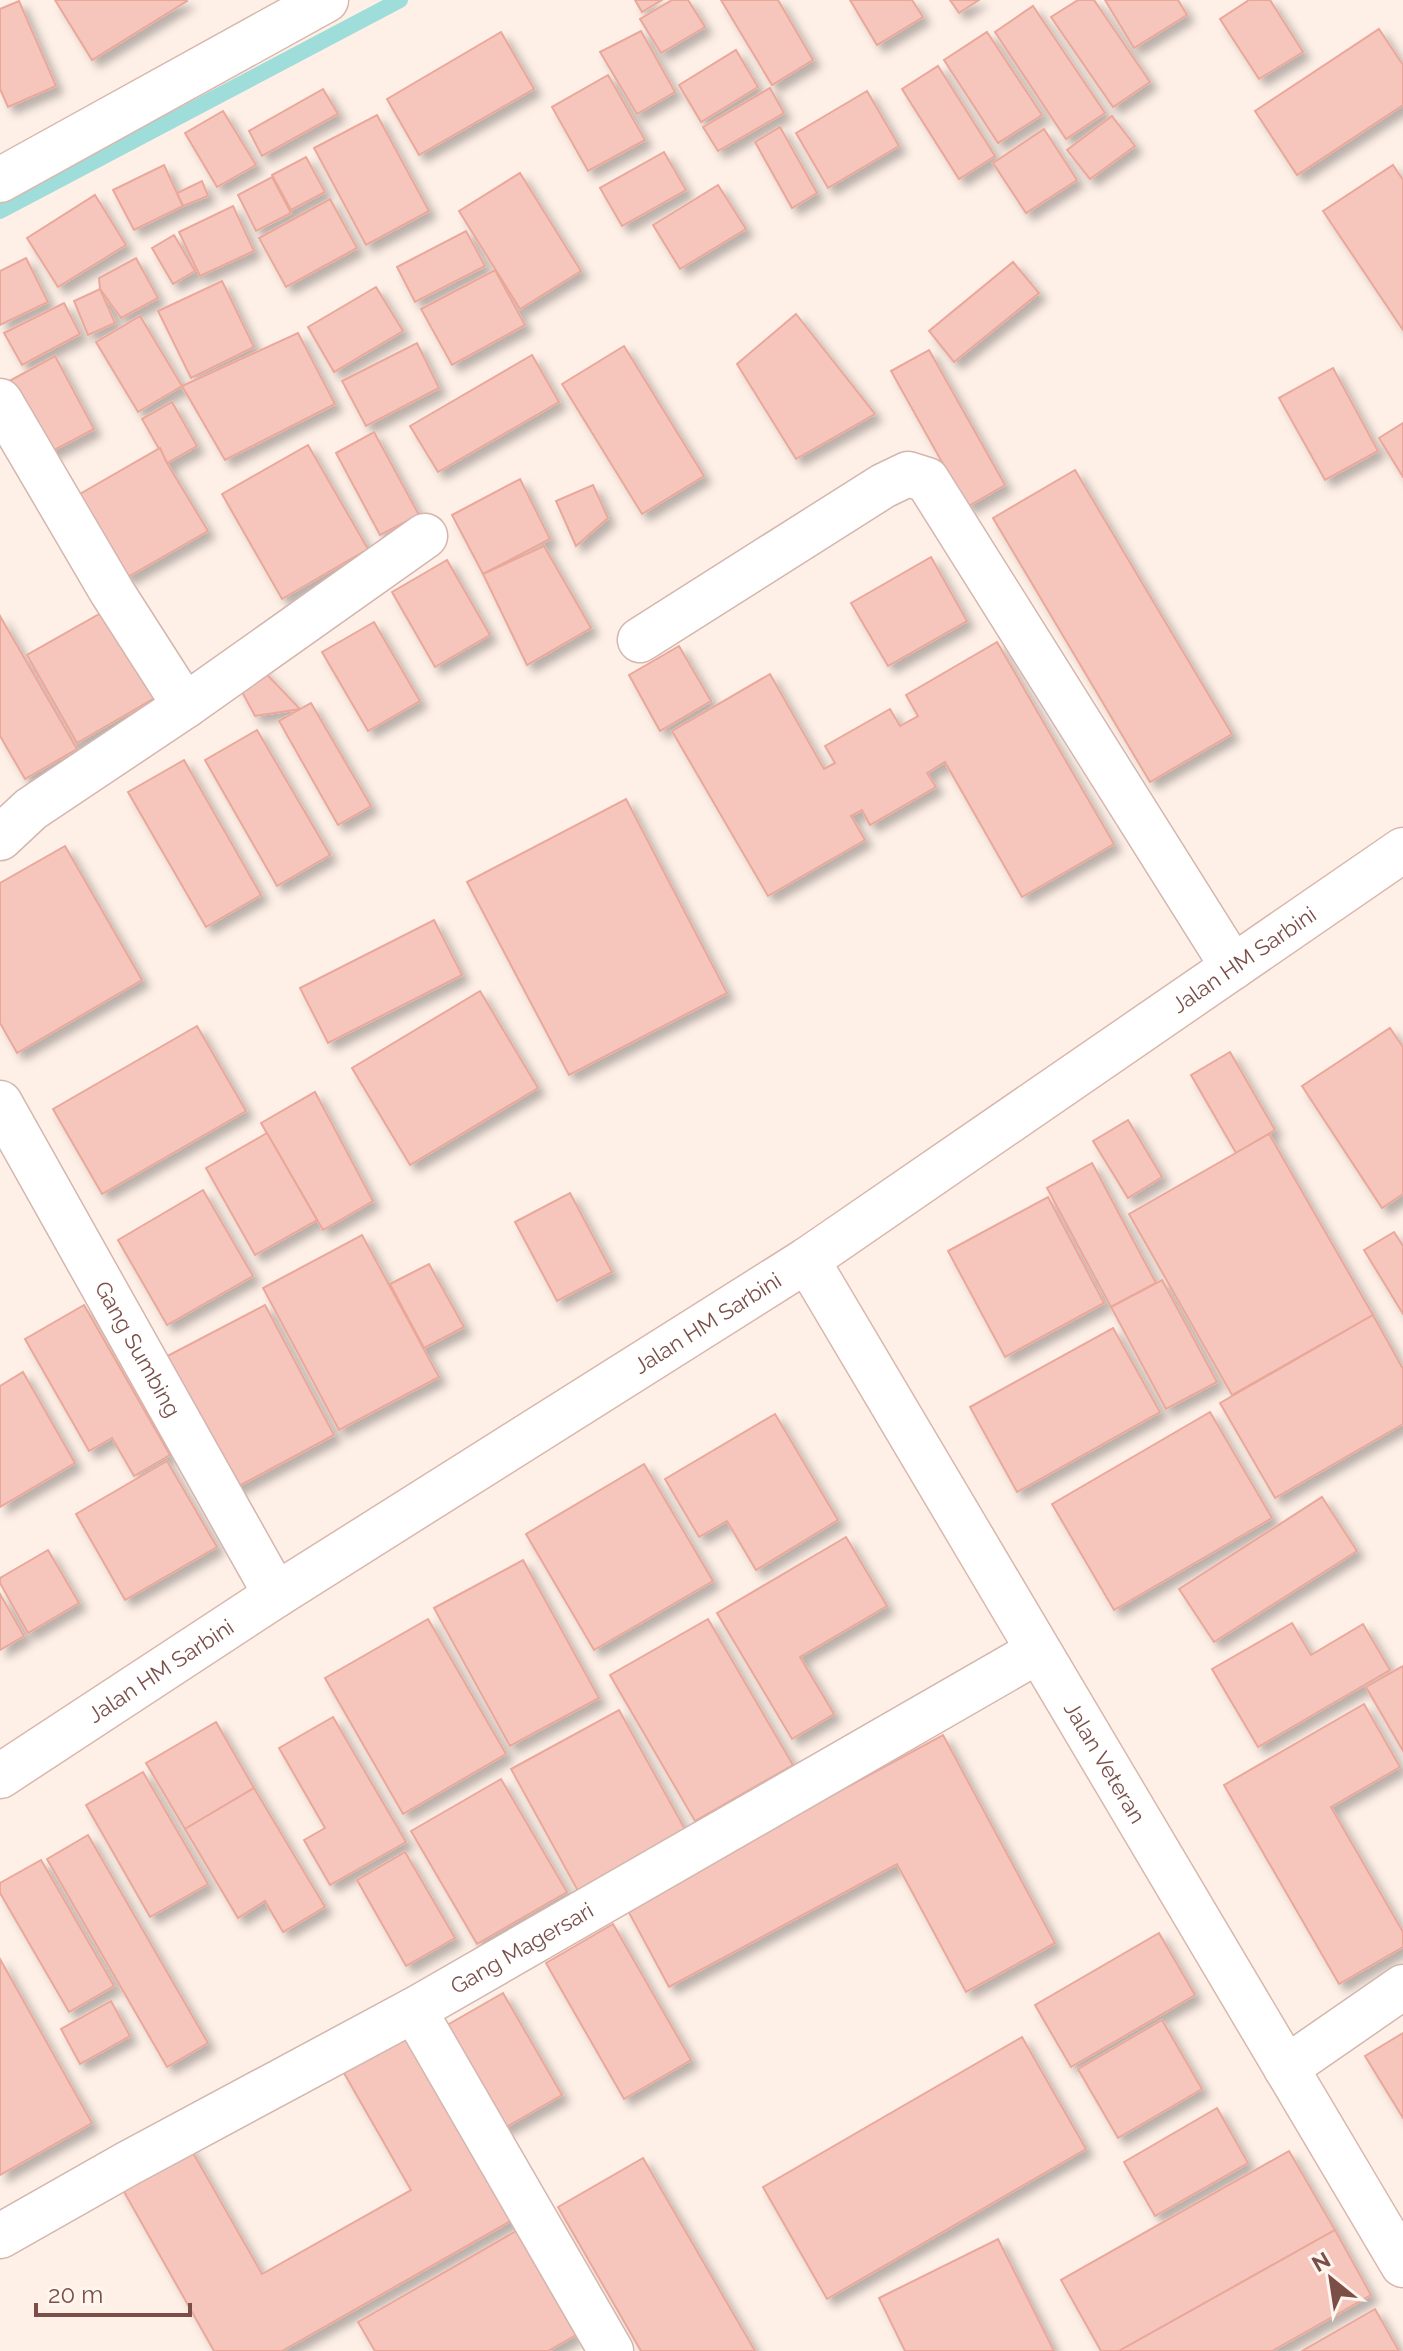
<svg xmlns="http://www.w3.org/2000/svg" width="1403" height="2351" viewBox="0 0 1403 2351" font-family="Raleway,sans-serif">
<style>
.lines{fill:none;stroke-linecap:round;stroke-linejoin:round}
.stream{stroke:#9eddd9;stroke-width:16}
.building{fill:#f6c6bc;stroke:#eaa79a;stroke-width:2;filter:url(#shadow)}
.street-casing{stroke:#d4b6ae;stroke-width:47}
.secondary-casing{stroke:#dab7ad;stroke-width:47}
.street{stroke:#fff;stroke-width:44}
.secondary{stroke:#fff;stroke-width:44}
.labels{text-anchor:middle;stroke-width:6;stroke-linejoin:round;paint-order:stroke}
.street-label{font-size:22px;fill:#7b4f48;stroke:#fff5ef}
</style>
<defs>
<filter id="shadow"><feDropShadow dx="7" dy="7" stdDeviation="4" flood-color="#0004"/></filter>
</defs>
<rect width="100%" height="100%" fill="#fef0e7"/>
<g class="lines">
<!-- stream -->
<polyline class="stream" points="0,211 400,0"/>
</g>
<!-- building -->
<g class="building">
<polygon points="55,0 186,0 187,1 92,60"/>
<polygon points="635,0 662,0 642,12"/>
<polygon points="672,0 688,0 705,27 661,53 640,19"/>
<polygon points="721,0 778,0 813,60 772,85"/>
<polygon points="850,0 912,0 923,17 877,45"/>
<polygon points="950,0 979,0 959,13"/>
<polygon points="1078,0 1094,0 1150,82 1113,107 1051,17"/>
<polygon points="1105,0 1178,0 1187,15 1134,48"/>
<polygon points="1249,0 1270,0 1303,52 1259,79 1220,19"/>
<polygon points="19,1 56,86 8,107 0,89 0,9"/>
<polygon points="1033,6 1105,113 1066,139 995,32"/>
<polygon points="1379,29 1403,65 1403,105 1297,175 1255,111"/>
<polygon points="641,31 675,92 637,114 600,52"/>
<polygon points="501,32 534,89 419,155 387,99"/>
<polygon points="987,32 1042,115 998,143 944,60"/>
<polygon points="736,50 758,87 701,122 679,85"/>
<polygon points="938,66 995,156 959,179 902,89"/>
<polygon points="608,75 645,140 588,171 552,107"/>
<polygon points="770,88 784,113 718,151 703,127"/>
<polygon points="323,89 338,114 262,156 249,131"/>
<polygon points="867,91 899,146 828,188 796,133"/>
<polygon points="223,111 256,165 217,187 185,133"/>
<polygon points="377,115 429,211 366,245 314,148"/>
<polygon points="1112,116 1135,146 1090,179 1067,150"/>
<polygon points="780,127 817,193 792,208 755,142"/>
<polygon points="1044,129 1077,180 1026,213 993,163"/>
<polygon points="664,152 686,190 622,226 600,188"/>
<polygon points="306,157 325,192 291,210 272,175"/>
<polygon points="164,165 183,206 134,230 113,190"/>
<polygon points="1393,165 1403,180 1403,330 1323,211"/>
<polygon points="520,173 581,271 520,309 459,211"/>
<polygon points="272,177 291,213 256,231 238,195"/>
<polygon points="202,181 208,196 183,206 177,193"/>
<polygon points="718,185 746,229 680,269 653,225"/>
<polygon points="95,195 126,245 58,287 27,238"/>
<polygon points="330,199 357,248 286,287 259,238"/>
<polygon points="233,206 254,251 200,276 179,232"/>
<polygon points="466,231 485,266 415,302 397,267"/>
<polygon points="174,235 195,271 173,284 152,248"/>
<polygon points="26,258 48,302 0,325 0,271"/>
<polygon points="136,258 158,298 121,318 100,289 99,278"/>
<polygon points="1013,262 1039,293 954,362 929,331"/>
<polygon points="495,270 525,325 452,365 421,309"/>
<polygon points="222,281 254,347 191,378 158,311"/>
<polygon points="376,287 403,331 334,372 308,327"/>
<polygon points="100,289 115,323 88,335 74,301"/>
<polygon points="64,303 80,334 22,365 4,333"/>
<polygon points="796,314 875,414 796,459 737,364"/>
<polygon points="140,316 182,386 138,412 96,342"/>
<polygon points="298,333 335,404 225,460 182,386"/>
<polygon points="417,343 439,388 366,426 342,381"/>
<polygon points="624,346 704,476 642,514 562,384"/>
<polygon points="929,350 1005,485 967,507 891,371"/>
<polygon points="532,355 559,402 438,472 410,426"/>
<polygon points="55,356 94,429 41,457 2,385"/>
<polygon points="1333,368 1378,451 1325,480 1279,398"/>
<polygon points="172,402 197,446 167,463 142,419"/>
<polygon points="1403,423 1403,477 1379,438"/>
<polygon points="374,432 419,515 380,535 336,453"/>
<polygon points="308,445 368,549 282,599 222,494"/>
<polygon points="160,448 167,463 208,531 126,578 78,495"/>
<polygon points="1075,470 1232,734 1150,782 993,518"/>
<polygon points="520,479 550,539 483,574 452,515"/>
<polygon points="593,485 608,518 576,546 556,501"/>
<polygon points="544,546 591,628 527,665 483,574"/>
<polygon points="931,557 967,621 888,666 851,603"/>
<polygon points="447,560 490,635 435,667 392,592"/>
<polygon points="115,605 165,692 77,743 27,655"/>
<polygon points="0,616 77,749 25,779 0,736"/>
<polygon points="374,622 420,701 368,731 322,652"/>
<polygon points="997,642 1114,844 1022,897 945,762 927,773 936,787 870,825 862,810 851,816 865,840 768,896 672,731 770,674 824,769 835,763 825,746 890,709 900,726 918,716 906,695"/>
<polygon points="679,646 711,701 660,731 629,675"/>
<polygon points="257,664 300,709 255,716 234,677"/>
<polygon points="311,703 371,806 338,825 279,721"/>
<polygon points="257,730 330,855 277,886 205,760"/>
<polygon points="184,760 261,895 206,927 128,792"/>
<polygon points="626,799 727,993 569,1075 467,882"/>
<polygon points="65,846 142,980 17,1053 0,1023 0,883"/>
<polygon points="434,920 462,975 328,1043 300,988"/>
<polygon points="480,991 538,1088 410,1165 352,1068"/>
<polygon points="197,1026 246,1111 102,1194 53,1109"/>
<polygon points="1390,1028 1403,1047 1403,1194 1382,1208 1302,1086"/>
<polygon points="1230,1052 1275,1130 1236,1153 1191,1075"/>
<polygon points="315,1092 373,1201 323,1230 261,1123"/>
<polygon points="1128,1120 1162,1177 1128,1198 1093,1141"/>
<polygon points="267,1133 317,1220 255,1255 206,1168"/>
<polygon points="1269,1134 1373,1315 1232,1395 1129,1214"/>
<polygon points="1092,1163 1156,1283 1111,1307 1047,1188"/>
<polygon points="203,1190 253,1276 167,1325 118,1240"/>
<polygon points="570,1193 612,1272 557,1301 515,1222"/>
<polygon points="1048,1197 1104,1303 1005,1357 948,1251"/>
<polygon points="1394,1232 1403,1246 1403,1314 1364,1250"/>
<polygon points="362,1235 439,1377 339,1430 263,1288"/>
<polygon points="429,1264 464,1327 424,1348 390,1284"/>
<polygon points="1162,1280 1217,1382 1166,1409 1111,1307"/>
<polygon points="84,1305 170,1455 134,1476 112,1438 89,1451 25,1339"/>
<polygon points="265,1305 334,1435 226,1493 156,1362"/>
<polygon points="1373,1315 1403,1369 1403,1424 1275,1498 1220,1403"/>
<polygon points="1113,1328 1160,1412 1017,1492 970,1407"/>
<polygon points="23,1372 75,1463 0,1507 0,1386"/>
<polygon points="1210,1412 1272,1518 1114,1610 1052,1504"/>
<polygon points="775,1414 838,1520 756,1570 727,1521 699,1537 665,1479"/>
<polygon points="167,1461 217,1547 125,1600 76,1514"/>
<polygon points="644,1464 713,1581 594,1650 526,1534"/>
<polygon points="1322,1497 1357,1551 1214,1642 1179,1589"/>
<polygon points="846,1537 887,1606 800,1657 834,1714 792,1739 717,1613"/>
<polygon points="48,1550 79,1603 28,1633 0,1583 0,1578"/>
<polygon points="523,1560 599,1698 510,1746 434,1608"/>
<polygon points="0,1594 24,1636 0,1650"/>
<polygon points="428,1619 506,1754 403,1814 325,1678"/>
<polygon points="708,1619 793,1765 695,1821 610,1675"/>
<polygon points="1292,1623 1311,1655 1363,1624 1390,1670 1258,1747 1212,1669"/>
<polygon points="1403,1666 1403,1751 1366,1687"/>
<polygon points="1364,1704 1400,1767 1331,1807 1403,1932 1403,1947 1339,1984 1224,1785"/>
<polygon points="619,1710 686,1831 578,1891 511,1769"/>
<polygon points="333,1717 406,1842 330,1885 304,1840 325,1828 279,1748"/>
<polygon points="216,1722 254,1788 185,1829 146,1763"/>
<polygon points="943,1735 1055,1943 966,1992 897,1864 669,1987 626,1907"/>
<polygon points="143,1772 208,1884 150,1917 86,1805"/>
<polygon points="501,1779 567,1892 477,1944 411,1831"/>
<polygon points="254,1788 325,1907 283,1932 265,1901 238,1918 185,1829"/>
<polygon points="88,1835 208,2043 167,2067 47,1859"/>
<polygon points="405,1852 455,1938 406,1966 357,1880"/>
<polygon points="41,1860 114,1986 69,2012 0,1893 0,1883"/>
<polygon points="613,1924 691,2060 624,2099 546,1963"/>
<polygon points="1159,1933 1195,1995 1071,2067 1035,2005"/>
<polygon points="0,1959 92,2123 0,2175"/>
<polygon points="503,1993 562,2095 501,2130 442,2028"/>
<polygon points="111,2001 130,2036 80,2064 61,2029"/>
<polygon points="1162,2020 1202,2089 1118,2138 1078,2069"/>
<polygon points="419,2030 523,2214 282,2351 214,2351 119,2183 188,2144 262,2274 411,2190 344,2073"/>
<polygon points="1403,2033 1403,2118 1365,2056"/>
<polygon points="1022,2037 1086,2149 827,2299 763,2187"/>
<polygon points="1217,2108 1248,2163 1155,2216 1124,2162"/>
<polygon points="1289,2151 1335,2230 1119,2351 1101,2351 1061,2280"/>
<polygon points="643,2158 755,2351 641,2351 558,2207"/>
<polygon points="1335,2230 1371,2295 1272,2351 1119,2351"/>
<polygon points="516,2231 576,2335 548,2351 375,2351 358,2322"/>
<polygon points="998,2239 1054,2351 905,2351 879,2298"/>
<polygon points="1375,2309 1399,2351 1302,2351"/>
</g>
<g class="lines">
<!-- street casing -->
<g class="street-casing">
<g id="street">
<polyline points="0,401 112,592 185,706"/>
<polyline points="640,640 883,486 908,474 927,480 1233,967"/>
<polyline points="0,838 31,809 185,706 425,536"/>
<path id="s1" d="M0,1103L276,1595"/>
<polyline points="414,2010 611,2351"/>
<polyline points="1286,2068 1403,1987"/>
<path id="s2" d="M0,2236L127,2164L414,2010L1038,1651"/>
</g>
</g>
<!-- secondary casing -->
<g class="secondary-casing">
<g id="secondary">
<polyline points="0,180 326,0"/>
<path id="s3" d="M807,1260L1403,2265"/>
<path id="s4" d="M0,1776L276,1595L807,1260L1403,850"/>
</g>
</g>
<!-- street -->
<use href="#street" class="street"/>
<!-- secondary -->
<use href="#secondary" class="secondary"/>
</g>
<g class="labels">
<!-- street labels -->
<g class="street-label">
<text dy="8" stroke="none"><textPath href="#s4" startOffset="1488">Jalan HM Sarbini</textPath></text>
<text dy="8" stroke="none"><textPath href="#s4" startOffset="840">Jalan HM Sarbini</textPath></text>
<text dy="8" stroke="none"><textPath href="#s1" startOffset="282">Gang Sumbing</textPath></text>
<text dy="8" stroke="none"><textPath href="#s4" startOffset="192">Jalan HM Sarbini</textPath></text>
<text dy="8" stroke="none"><textPath href="#s3" startOffset="584">Jalan Veteran</textPath></text>
<text dy="8" stroke="none"><textPath href="#s2" startOffset="596">Gang Magersari</textPath></text>
</g>
</g>
<!-- north arrow -->
<g transform="translate(1331 2279) rotate(330)" stroke="#fff5ef" stroke-width="6" paint-order="stroke">
<path d="M0-6L14 30L0 20L-14 30Z" fill="#7b4f48"/>
<text y="-12" font-size="22" font-weight="bold" text-anchor="middle" fill="#7b4f48">N</text>
</g>
<!-- scale -->
<path d="M36 2303v12h154v-12" fill="none" stroke="#7b4f48" stroke-width="4"/>
<text x="48" y="2303" font-size="24" fill="#7b4f48" stroke="#fff5ef" stroke-width="6" paint-order="stroke">20 m</text>
</svg>
